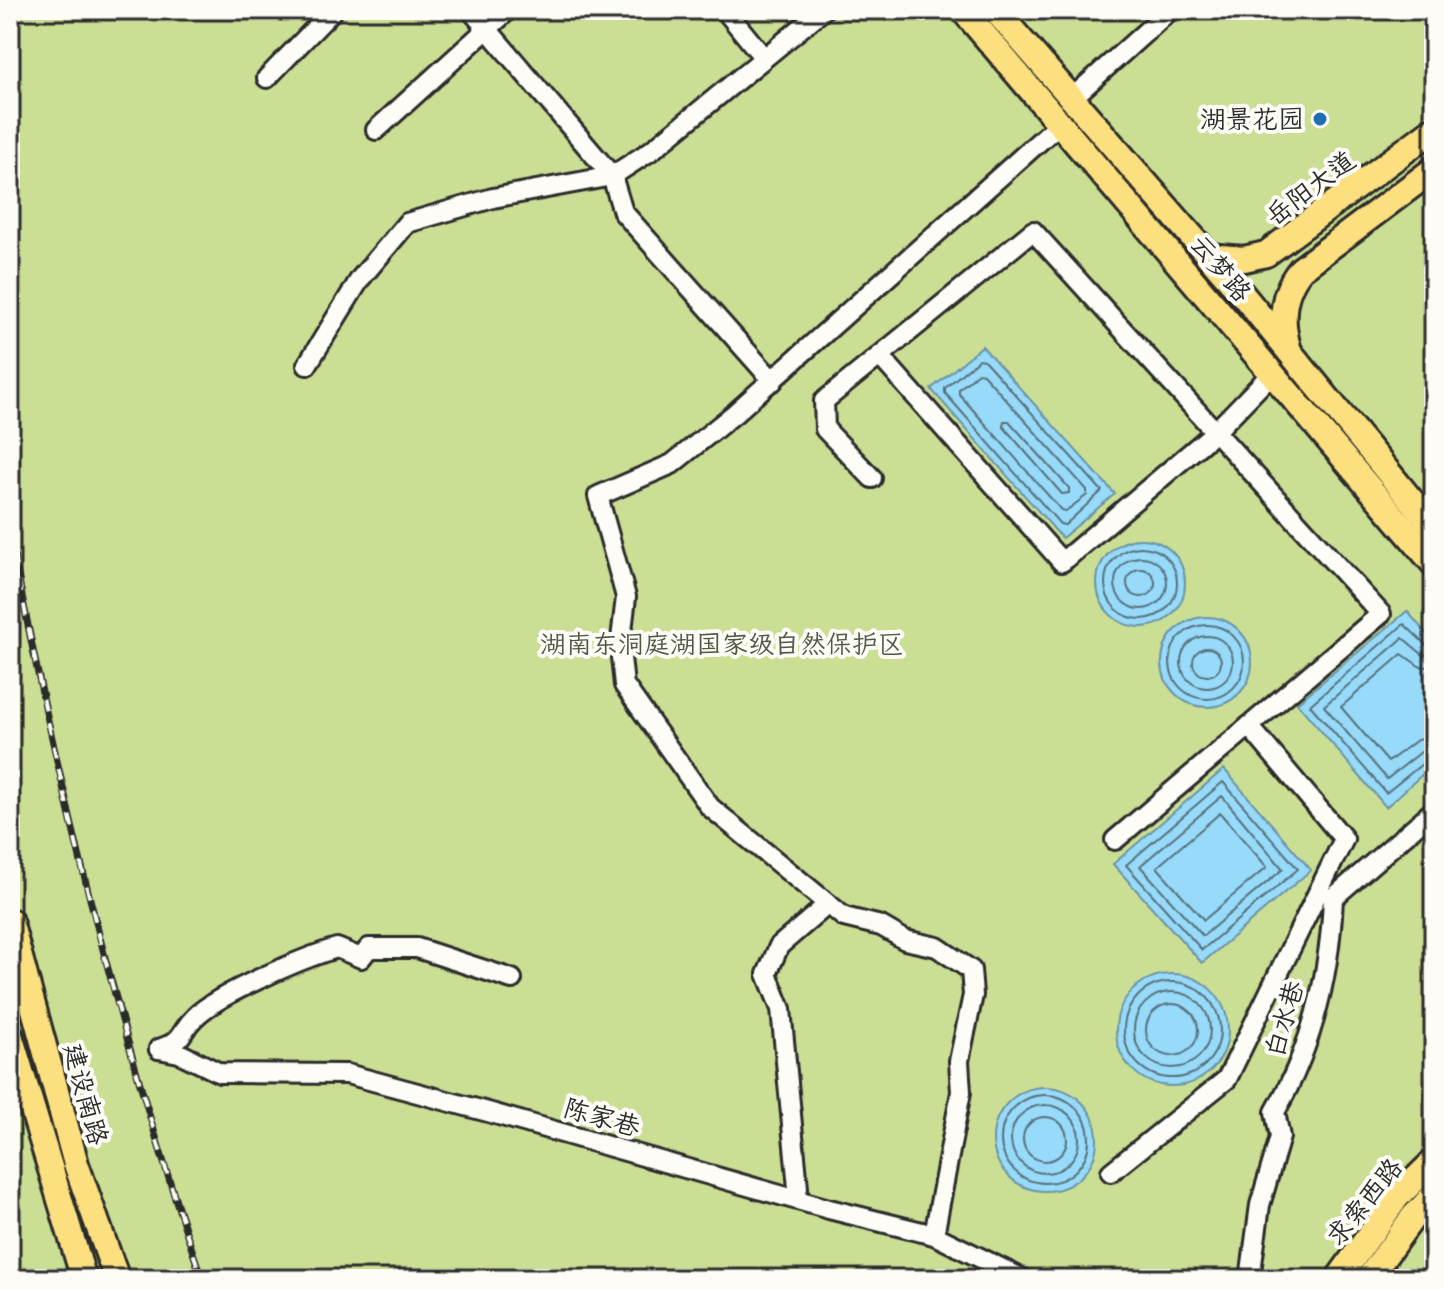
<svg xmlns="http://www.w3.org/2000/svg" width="1444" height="1289" viewBox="0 0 1444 1289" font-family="'Balsamiq Sans','LXGW WenKai TC',sans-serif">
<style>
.green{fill:#cbdf94;stroke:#7b8560;stroke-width:2}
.water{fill:#97daf9;stroke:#6c94a7;stroke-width:2}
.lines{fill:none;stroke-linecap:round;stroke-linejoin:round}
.shore{stroke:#56717d;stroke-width:2}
.minor-casing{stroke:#2b2b2b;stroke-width:24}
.major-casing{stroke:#2b2b2b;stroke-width:30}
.minor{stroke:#fdfcf7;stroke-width:18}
.major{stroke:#fce080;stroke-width:24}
.rail-casing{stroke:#2b2b2b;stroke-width:7}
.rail{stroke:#fdfcf7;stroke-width:4;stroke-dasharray:12;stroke-linecap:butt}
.poi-dot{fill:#1f6fb2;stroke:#fdfcf7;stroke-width:3}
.labels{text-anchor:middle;stroke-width:8;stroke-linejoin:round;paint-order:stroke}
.poi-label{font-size:26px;fill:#2b2b2b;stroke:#fdfcf7;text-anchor:end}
.street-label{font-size:26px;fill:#2b2b2b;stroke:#fdfcf7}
.park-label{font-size:26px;fill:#535845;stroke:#fdfcf7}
</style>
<rect width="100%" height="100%" fill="#fdfcf7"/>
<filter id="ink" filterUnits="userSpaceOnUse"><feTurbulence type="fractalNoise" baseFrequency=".0125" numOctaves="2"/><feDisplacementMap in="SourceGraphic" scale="16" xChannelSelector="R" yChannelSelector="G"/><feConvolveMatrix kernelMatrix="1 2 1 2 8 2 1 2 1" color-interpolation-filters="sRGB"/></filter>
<g filter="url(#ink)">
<!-- green -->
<rect class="green" x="10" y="10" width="1424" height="1269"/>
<!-- water -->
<g class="water">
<polygon points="982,346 1115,494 1062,538 931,389"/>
<circle cx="1141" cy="583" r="44"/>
<polygon points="1407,611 1434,642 1434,764 1386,807 1297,703"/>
<circle cx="1207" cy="662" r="45"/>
<polygon points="1224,769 1311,870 1202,963 1113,864"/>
<circle cx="1172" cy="1030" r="56"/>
<circle cx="1045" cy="1139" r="52"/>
</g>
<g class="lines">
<!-- shore -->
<g class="shore">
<polygon points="979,359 984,360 1102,491 1065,525 1060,524 945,393 945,388"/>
<polygon points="978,373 983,374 1087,490 1087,495 1066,511 1061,510 959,394 959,389"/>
<polygon points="1004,421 1009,421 1069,488 1069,493 1062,494 1003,426"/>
<circle cx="1141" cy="583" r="36"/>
<circle cx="1141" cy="583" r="26"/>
<circle cx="1141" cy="583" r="14"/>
<circle cx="1207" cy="662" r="37"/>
<circle cx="1207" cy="662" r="26"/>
<polyline points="1434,646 1426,645 1404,624 1310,705 1386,793 1427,760 1434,759"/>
<circle cx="1207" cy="662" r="14"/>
<polyline points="1434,656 1422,654 1403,638 1324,706 1387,779 1421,752 1434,749"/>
<polyline points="1434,668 1419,666 1402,654 1341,707 1388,762 1417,740 1434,737"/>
<polygon points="1223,782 1298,869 1202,950 1126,865"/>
<polygon points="1222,796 1283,869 1203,936 1140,866"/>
<polygon points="1220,813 1267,867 1204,920 1157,867"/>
<circle cx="1172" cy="1030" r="48"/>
<circle cx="1172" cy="1030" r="38"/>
<circle cx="1172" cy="1030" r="26"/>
<circle cx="1045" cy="1139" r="44"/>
<circle cx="1045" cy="1139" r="34"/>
<circle cx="1045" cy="1139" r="22"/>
</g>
<!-- minor casing -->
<g class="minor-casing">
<g id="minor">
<polyline points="471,10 612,176 623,212 773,381"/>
<polyline points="725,10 764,58"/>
<polyline points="267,78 333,10"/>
<polyline points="1071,99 1170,10"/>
<polyline points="376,130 508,10"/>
<polyline points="880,356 1062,562 1215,432 1273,372"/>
<polyline points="307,365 360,279 407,223 493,198 612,176 652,150 823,10"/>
<polyline points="872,478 825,429 824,401 1033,231 1381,614 1115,840"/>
<polyline points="159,1049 179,1053 220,1073 347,1074 488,1112 829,1209 934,1235 1023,1279"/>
<path d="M159,1049C186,1040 179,1032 195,1017C218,994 305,957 337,948L361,958L369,948H417L512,979"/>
<polyline points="1111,1172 1227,1079 1344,839 1249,726"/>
<polyline points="798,1188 781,1009 767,974 779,946 828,904"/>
<polyline points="934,1235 961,1092 959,1061 973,995 971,970 937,947 905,940 881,926 844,917 710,807 624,685 620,648 626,597 598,496 672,464 734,414 1060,123"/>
<path d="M1250,1279L1260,1205L1280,1137L1275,1112C1312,1047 1330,973 1333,898L1434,810"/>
</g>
</g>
<!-- major casing -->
<g class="major-casing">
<g id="major">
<polyline points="963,10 1434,564"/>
<polyline points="995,10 1242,294 1434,528"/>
<polyline points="1208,256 1244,259 1266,254 1434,129"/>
<path d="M1288,347C1280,319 1282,292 1301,269L1434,169"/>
<polyline points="10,921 76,1164 117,1279"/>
<polyline points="10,1035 84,1279"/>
<polyline points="1338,1279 1397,1197 1434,1161"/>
<polyline points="1368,1279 1413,1217 1434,1195"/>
</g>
</g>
<!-- minor -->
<use href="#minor" class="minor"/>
<!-- major -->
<use href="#major" class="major"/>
<!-- rail casing -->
<g class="rail-casing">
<path id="rail" d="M10,534C58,787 118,1035 202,1279"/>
</g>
<!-- rail -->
<use href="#rail" class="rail"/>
</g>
</g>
<!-- markers -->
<circle class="poi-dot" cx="1320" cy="119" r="8"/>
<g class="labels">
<!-- poi labels -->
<g class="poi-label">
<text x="1304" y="128">湖景花园</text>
</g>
<!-- street labels -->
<g class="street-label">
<text transform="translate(1310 188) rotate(-37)" y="9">岳阳大道</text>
<text transform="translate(1221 268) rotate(50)" y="9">云梦路</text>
<text transform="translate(1284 1019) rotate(-74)" y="9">白水巷</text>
<text transform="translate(86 1094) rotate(75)" y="9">建设南路</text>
<text transform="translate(602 1117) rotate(16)" y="9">陈家巷</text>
<text transform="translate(1364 1202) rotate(-51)" y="9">求索西路</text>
</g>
<!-- park labels -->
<g class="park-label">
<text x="722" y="653">湖南东洞庭湖国家级自然保护区</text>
</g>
</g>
<!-- margin -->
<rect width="1444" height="1289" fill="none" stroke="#fdfcf7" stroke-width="40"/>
<rect x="20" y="20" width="1404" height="1249" fill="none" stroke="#2b2b2b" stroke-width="3" filter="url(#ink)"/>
</svg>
